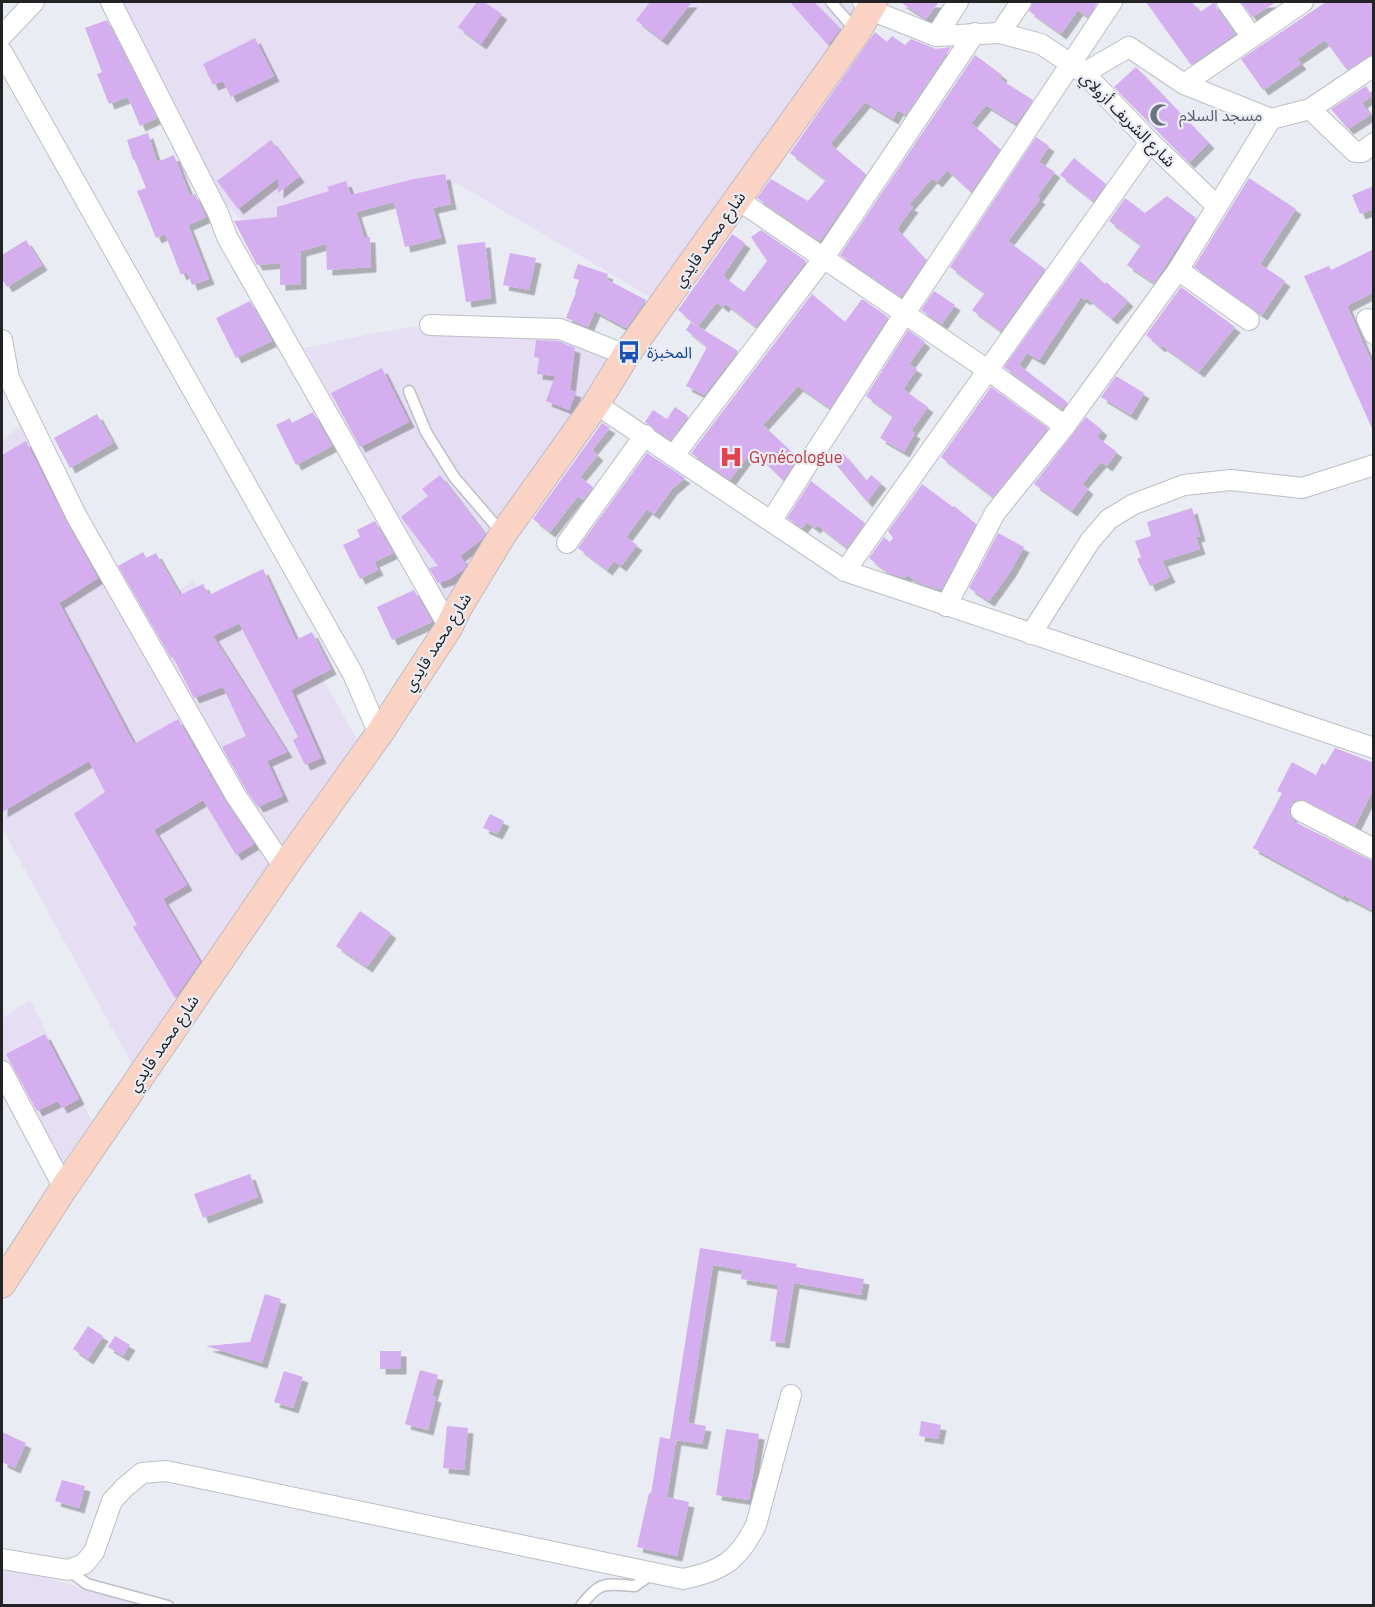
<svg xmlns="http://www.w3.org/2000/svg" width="1375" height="1607" viewBox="0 0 1375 1607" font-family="'IBM Plex Sans','Noto Sans Arabic',sans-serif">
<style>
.industrial{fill:#e6def3}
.building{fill:#d4aeef;filter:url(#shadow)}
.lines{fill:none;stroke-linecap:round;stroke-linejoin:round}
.lane-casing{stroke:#bcbec5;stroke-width:13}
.street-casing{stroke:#bcbec5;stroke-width:22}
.secondary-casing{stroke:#bcbec5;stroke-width:29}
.lane{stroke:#fff;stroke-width:10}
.street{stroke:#fff;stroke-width:20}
.secondary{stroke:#fbd3c4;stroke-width:27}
.labels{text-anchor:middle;stroke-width:4.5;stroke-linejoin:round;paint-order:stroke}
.worship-label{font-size:16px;fill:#5b616d;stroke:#eaecf4;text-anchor:start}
.street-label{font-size:16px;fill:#232326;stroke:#eaecf4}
.transit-label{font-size:16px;fill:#164399;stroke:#eaecf4;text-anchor:start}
.health-label{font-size:16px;fill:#be3a42;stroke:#eaecf4;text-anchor:start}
</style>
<defs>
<filter id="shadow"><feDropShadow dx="5.5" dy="5.5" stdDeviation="0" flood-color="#0004"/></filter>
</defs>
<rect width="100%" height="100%" fill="#eaecf4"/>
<!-- industrial -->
<g class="industrial">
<polygon points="119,2 861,2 867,12 652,298 458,184 285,204 273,228 247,225 226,205"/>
<polygon points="468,318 636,352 451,614 304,348 370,334"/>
<polygon points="26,422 131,621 193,581 227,632 279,600 359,743 133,1066 2,828 2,440"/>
<polygon points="30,1000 92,1121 57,1172 2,1065 2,1018"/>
<polygon points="2,1564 33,1574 140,1605 2,1605"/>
</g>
<!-- building -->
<g class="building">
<polygon points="477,2 484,2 502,14 481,44 458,27"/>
<polygon points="650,2 692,2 662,40 636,20"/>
<polygon points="790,2 814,2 829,17 840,29 828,45"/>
<polygon points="900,2 939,2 926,19"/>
<polygon points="1033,2 1098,2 1088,17 1078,10 1061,34 1029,11"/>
<polygon points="1146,2 1192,2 1200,12 1215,2 1217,9 1235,34 1191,65"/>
<polygon points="1241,2 1276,2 1252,17"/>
<polygon points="1326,2 1374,2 1374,54 1347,70 1325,40 1297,59 1301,64 1263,90 1241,59"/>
<polygon points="107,20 157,118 140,126 128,97 109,104 97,74 102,72 85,28"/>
<polygon points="875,32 887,42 892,36 905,45 911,39 936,49 951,47 906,115 898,110 893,119 865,102 830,144 866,174 820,241 757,198 771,179 808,201 826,180 790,153"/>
<polygon points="255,38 274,76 231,97 223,81 213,85 203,64"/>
<polygon points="975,55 1002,75 1000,79 1033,100 1016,124 986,105 971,123 1000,149 971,192 947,170 937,182 932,178 909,205 913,207 897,229 926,260 901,297 840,255"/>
<polygon points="1136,67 1209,143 1189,163 1114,87"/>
<polygon points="1366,86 1372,96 1362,103 1370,115 1348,129 1331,109"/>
<polygon points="148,133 157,162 174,155 190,196 195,194 206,217 188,225 209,279 192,285 187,272 181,275 165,234 156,238 137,191 146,188 134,159 133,160 127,140"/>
<polygon points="1036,137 1049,146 1039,162 1055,172 1037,197 1040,199 1008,241 1045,269 1001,331 972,310 985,293 950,267"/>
<polygon points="271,140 299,177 278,193 278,178 238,209 217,181"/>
<polygon points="1074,158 1106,184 1093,201 1060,175"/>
<polygon points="445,174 451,204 433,208 441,238 405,247 394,202 356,212 364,237 370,237 371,267 327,270 326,244 301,251 301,284 280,285 280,263 257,265 234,221 277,217 277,207 329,191 327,187 346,181 351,195 414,179"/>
<polygon points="1249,178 1296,209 1260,264 1285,281 1262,315 1194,267"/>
<polygon points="1374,186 1374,209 1360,214 1352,195"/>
<polygon points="1167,196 1196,218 1154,283 1127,265 1141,245 1109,221 1125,198 1145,213"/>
<polygon points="761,230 806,261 756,327 726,304 723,307 717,302 698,326 678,310 732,234 745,243 723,276 744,292 767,261 751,237"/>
<polygon points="26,240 42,265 7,287 2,279 2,255"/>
<polygon points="485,242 491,298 466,302 457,245"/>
<polygon points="1374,249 1374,292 1347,306 1374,368 1374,433 1304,276 1329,266 1331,270"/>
<polygon points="510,253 536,258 529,290 503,285"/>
<polygon points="1080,261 1105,284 1106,282 1128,301 1112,319 1087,298 1085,300 1081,297 1039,360 1027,353 1019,365 1067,402 1062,409 1004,367"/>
<polygon points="578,264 608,274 606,279 646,300 626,328 595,311 588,327 566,318 576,292 575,292 579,280 573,278"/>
<polygon points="1181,287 1235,327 1199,372 1161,345 1160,347 1146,335"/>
<polygon points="934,291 955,305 942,324 921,310"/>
<polygon points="812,294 845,322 862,299 888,317 830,408 798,386 763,425 798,458 783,480 752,450 730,480 691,453"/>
<polygon points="250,301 272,341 236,358 216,318"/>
<polygon points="691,322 738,351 704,395 686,386 707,347 686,330"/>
<polygon points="908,330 925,342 909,364 917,369 903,389 928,407 911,431 915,433 904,452 880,438 893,416 866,396"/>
<polygon points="536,340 558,341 575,348 570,390 576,392 569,410 546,401 555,376 537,374 539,358 534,357"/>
<polygon points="382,368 409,422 360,447 331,393"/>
<polygon points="1116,376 1144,393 1131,415 1101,397"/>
<polygon points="991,387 1048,428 993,497 941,457"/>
<polygon points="675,407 688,416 671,440 645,422 653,410 667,419"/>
<polygon points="313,412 332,446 296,465 276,425 290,418 292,423"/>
<polygon points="97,414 113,443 70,468 54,438"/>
<polygon points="1086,417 1102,430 1097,437 1117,452 1107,466 1101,462 1082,484 1088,489 1072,511 1034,484"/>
<polygon points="602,423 610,428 592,450 598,455 580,477 593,487 583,500 578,496 550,532 533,519"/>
<polygon points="26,441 67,523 98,578 59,603 134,744 178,719 226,802 254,844 236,855 203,800 154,830 187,885 163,899 200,962 175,998 133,927 137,925 74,814 105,792 89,761 2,812 2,455"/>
<polygon points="647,453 685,478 672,489 654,514 647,509 626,537 637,545 621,566 614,561 607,570 578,548"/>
<polygon points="843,453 866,481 871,475 881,483 867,502 833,461"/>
<polygon points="440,475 485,534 481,540 460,556 466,564 464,569 450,579 438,583 429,568 438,566 401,517 428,496 422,489"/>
<polygon points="811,481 865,523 847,548 817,525 815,528 807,522 802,528 787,518"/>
<polygon points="922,484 953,507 954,506 976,524 941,590 921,584 907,575 905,578 888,573 869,558 884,537 890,542 893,538 888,531"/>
<polygon points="1192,508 1200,536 1196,537 1200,549 1162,561 1170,577 1150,586 1137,559 1141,557 1135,541 1151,536 1147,522"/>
<polygon points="375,521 393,553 374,562 378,570 360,579 343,545 360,537 357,530"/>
<polygon points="998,533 1024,547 1010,572 989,601 969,588"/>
<polygon points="143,552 146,558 156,553 180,595 203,584 209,595 263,569 296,640 312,632 331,669 291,690 321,758 305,765 293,740 298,737 239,623 213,636 287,752 267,761 283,796 258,807 246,790 222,747 246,736 223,687 194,698 173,657 171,658 118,566"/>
<polygon points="414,590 432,622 392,640 377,607"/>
<polygon points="1335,748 1374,763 1374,788 1355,826 1301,799 1294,801 1290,806 1289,812 1295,822 1374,862 1374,911 1344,895 1343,897 1253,848 1282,793 1277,791 1292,762 1316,775 1322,763 1325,765"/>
<polygon points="490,814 504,821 497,834 483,828"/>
<polygon points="360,911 391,933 367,967 336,946"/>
<polygon points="45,1034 79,1099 62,1108 58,1101 37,1111 6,1054"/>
<polygon points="250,1174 258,1197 203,1218 194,1194"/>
<polygon points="700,1248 797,1264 796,1267 864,1279 861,1295 794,1283 784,1343 770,1341 778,1285 741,1279 742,1270 713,1265 688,1423 706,1426 702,1444 676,1440 667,1497 689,1502 677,1556 637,1547 649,1493 651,1494 660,1437 670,1439"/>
<polygon points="265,1294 281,1299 262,1363 206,1346 250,1342"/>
<polygon points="88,1326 103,1336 88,1359 73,1349"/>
<polygon points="115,1336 130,1345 123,1356 108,1347"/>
<rect x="380" y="1351" width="21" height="18"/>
<polygon points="420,1370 438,1375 432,1396 436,1397 428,1430 405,1424"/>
<polygon points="284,1371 303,1377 293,1408 274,1402"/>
<polygon points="921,1421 941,1425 938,1439 919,1436"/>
<polygon points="447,1426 468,1428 464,1470 443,1468"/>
<polygon points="726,1429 759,1434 749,1500 716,1495"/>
<polygon points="2,1432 26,1443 15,1468 2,1462"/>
<polygon points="62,1480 85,1486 79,1508 55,1501"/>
</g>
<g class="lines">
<!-- lane casing -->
<g class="lane-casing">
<g id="lane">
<polyline points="831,2 857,32"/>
<polyline points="409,391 426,432 454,477 502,533"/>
<polyline points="68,1570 87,1584 168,1606"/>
<path d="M581,1606C600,1580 606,1584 635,1586L654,1572"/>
</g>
</g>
<!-- street casing -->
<g class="street-casing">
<g id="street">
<polyline points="111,2 218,213 227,237 449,627"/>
<polyline points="863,2 868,9 936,36 1000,33 1041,44 1084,73 1150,142 1217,206"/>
<polyline points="1227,2 1252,37"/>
<polyline points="1000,33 1021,2"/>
<polyline points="2,36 34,2"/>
<polyline points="936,36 958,2"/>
<polyline points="2,52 353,674 379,734"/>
<polyline points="1084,73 1129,47 1184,84 1303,2"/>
<polyline points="1184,84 1271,119 1310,109 1374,66"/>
<polyline points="1310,109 1355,152 1362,152 1374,143"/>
<polyline points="737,199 989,371 1065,426"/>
<polyline points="1178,270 1249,320"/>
<polyline points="1367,319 1374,334"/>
<polyline points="430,325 560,329 626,355"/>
<polyline points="2,340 9,378 77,517 236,796 284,867"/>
<polyline points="596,404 845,571 1374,748"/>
<polyline points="674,455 823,259 975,33"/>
<polyline points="771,521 905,313 1112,2"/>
<polyline points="567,543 645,435"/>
<polyline points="845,571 1150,142"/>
<polyline points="946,606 995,513 1065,426 1178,270 1271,119"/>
<polyline points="1031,634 1090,541 1109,519 1134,504 1184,485 1231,480 1302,488 1374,465"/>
<polyline points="1301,811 1374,849"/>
<polyline points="2,1071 64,1188"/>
<path d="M2,1559L68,1570L84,1564L94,1552L112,1501L124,1488L142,1473L166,1471L683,1579C722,1571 738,1561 756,1525L791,1395"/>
</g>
</g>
<!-- secondary casing -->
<g class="secondary-casing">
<polyline id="secondary" points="2,1284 64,1188 284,867 379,734 449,627 458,608 503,534 596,404 626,355 857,32 874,2"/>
</g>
<!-- lane -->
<use href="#lane" class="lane"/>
<!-- street -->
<use href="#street" class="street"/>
<!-- secondary -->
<use href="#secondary" class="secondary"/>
</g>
<!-- icons -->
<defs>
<g id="mosque-bare" transform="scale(1.8)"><path d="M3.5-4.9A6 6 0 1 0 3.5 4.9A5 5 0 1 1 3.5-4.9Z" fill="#6b7280" stroke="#eaecf4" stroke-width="2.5" paint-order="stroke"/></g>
<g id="bus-bare" transform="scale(1.8)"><path d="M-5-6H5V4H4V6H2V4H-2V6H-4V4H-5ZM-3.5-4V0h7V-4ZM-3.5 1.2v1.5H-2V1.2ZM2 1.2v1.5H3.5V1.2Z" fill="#1a4fb4" stroke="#eaecf4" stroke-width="2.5" paint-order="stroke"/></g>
<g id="hospital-bare" transform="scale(1.8)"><path d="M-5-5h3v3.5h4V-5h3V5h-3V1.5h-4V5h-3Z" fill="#e0444e" stroke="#eaecf4" stroke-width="2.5" paint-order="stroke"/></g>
</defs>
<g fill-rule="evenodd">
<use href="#mosque-bare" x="1161" y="115"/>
<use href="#bus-bare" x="629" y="352"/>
<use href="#hospital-bare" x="731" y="457"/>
</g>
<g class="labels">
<!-- worship labels -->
<g class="worship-label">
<text x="1179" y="121">مسجد السلام</text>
</g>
<!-- street labels -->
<g class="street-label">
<text transform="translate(1128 119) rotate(45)" y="6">شارع الشريف أزولاي</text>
<text transform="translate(709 239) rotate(-55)" y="6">شارع محمد قايدي</text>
<text transform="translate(437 642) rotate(-58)" y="6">شارع محمد قايدي</text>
<text transform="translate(163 1043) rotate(-56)" y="6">شارع محمد قايدي</text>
</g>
<!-- transit labels -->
<g class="transit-label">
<text x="647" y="358">المخبزة</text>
</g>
<!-- health labels -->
<g class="health-label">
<text x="749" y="463">Gynécologue</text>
</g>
</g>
<!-- border -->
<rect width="1375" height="1607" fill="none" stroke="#232326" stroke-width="6"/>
</svg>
